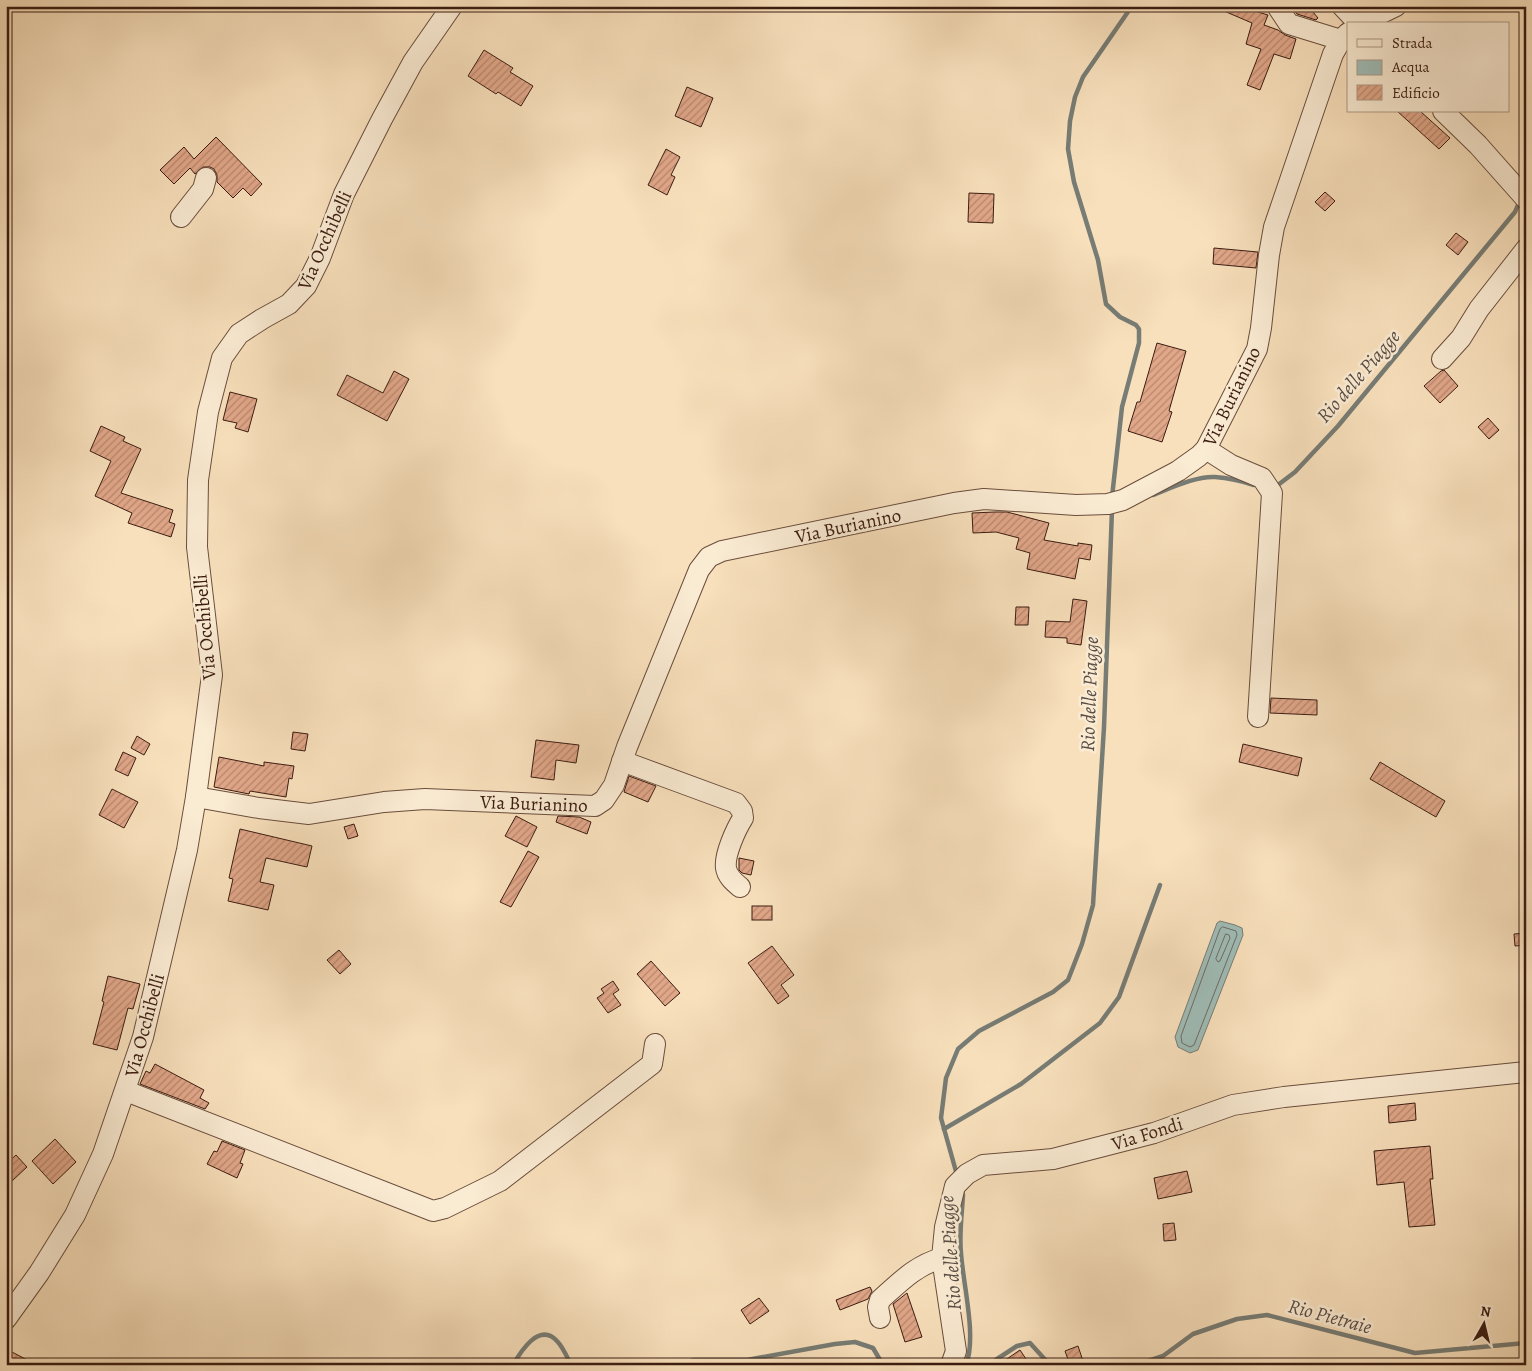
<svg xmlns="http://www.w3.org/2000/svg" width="1532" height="1371" viewBox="0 0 1532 1371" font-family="Alegreya,serif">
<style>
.water{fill:#9fbcb7;stroke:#777c75}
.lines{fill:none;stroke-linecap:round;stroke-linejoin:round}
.shore{stroke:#6d6c64;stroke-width:1}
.stream{stroke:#777c75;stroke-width:4.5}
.building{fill:url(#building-hatch);stroke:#3b1c11}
.minor-casing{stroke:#6a4d3c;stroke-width:22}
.minor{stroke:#faebd3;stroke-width:20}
.labels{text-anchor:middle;stroke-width:5;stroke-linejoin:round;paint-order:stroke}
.street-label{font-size:19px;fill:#3b1c11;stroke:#faebd3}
.water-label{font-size:20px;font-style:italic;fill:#594c43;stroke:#faebd3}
</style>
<defs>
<pattern id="building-hatch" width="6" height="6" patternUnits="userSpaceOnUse" patternTransform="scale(1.25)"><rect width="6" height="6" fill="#e1a789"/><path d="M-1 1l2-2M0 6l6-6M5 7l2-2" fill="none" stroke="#b8876f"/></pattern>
</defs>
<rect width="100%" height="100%" fill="#f8e0bc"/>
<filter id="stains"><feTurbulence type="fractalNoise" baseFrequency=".004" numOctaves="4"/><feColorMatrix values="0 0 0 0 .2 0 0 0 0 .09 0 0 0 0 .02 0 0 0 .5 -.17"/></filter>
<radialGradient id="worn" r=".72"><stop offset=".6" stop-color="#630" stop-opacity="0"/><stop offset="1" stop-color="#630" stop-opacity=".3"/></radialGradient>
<!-- water -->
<polygon class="water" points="1220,921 1235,925 1242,928 1243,935 1198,1050 1190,1053 1178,1047 1175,1037 1217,923"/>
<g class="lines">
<!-- shore -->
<g class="shore">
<polygon points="1223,927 1236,931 1237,935 1194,1045 1190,1047 1182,1043 1181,1036 1220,929"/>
<polygon points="1226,934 1229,935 1230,938 1220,961 1218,962 1216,959"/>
</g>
<!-- stream -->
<g class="stream">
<polyline points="1274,488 1295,472 1338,426 1515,212 1520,200"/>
<path d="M1153,495C1171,488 1196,476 1215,477C1229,478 1242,481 1254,485"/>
<polyline points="1112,497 1122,407 1139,343 1139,329 1136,325 1120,317 1106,304 1098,260 1074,182 1068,149 1070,121 1075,97 1083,77 1132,6"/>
<polyline points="944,1129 1021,1084 1100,1023 1119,997 1160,885"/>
<polyline points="957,1175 941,1118 946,1078 958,1049 979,1031 1053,992 1068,980 1082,944 1093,905 1104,727 1112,509"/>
<path d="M962,1190L963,1195C962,1214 959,1234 961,1253C963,1284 977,1337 966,1365"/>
<path d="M513,1365C521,1351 539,1322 557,1341C563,1347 567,1357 571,1365"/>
<polyline points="683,1365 693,1360 747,1360 835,1344 855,1342 873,1348 883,1365"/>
<polyline points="988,1365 1017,1346 1030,1343 1050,1365"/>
<polyline points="1136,1365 1163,1356 1193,1334 1237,1319 1267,1315 1415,1353 1526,1343"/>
</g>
</g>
<!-- building -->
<g class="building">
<polygon points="1217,6 1238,6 1268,15 1264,25 1278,30 1285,35 1296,39 1290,59 1274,54 1260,90 1247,85 1261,49 1246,44 1252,23 1217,8"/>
<polygon points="1291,6 1308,6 1318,18 1316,20 1297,14"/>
<polygon points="484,50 513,68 510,72 533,86 521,106 498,92 496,94 468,76"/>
<polygon points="687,87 713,98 701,127 675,116"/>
<polygon points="1397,111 1420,111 1450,138 1439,149"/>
<polygon points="216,137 262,184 251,196 243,188 233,198 217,182 217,175 214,169 210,167 203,167 195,174 190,168 174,184 160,170 184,147 194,159"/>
<polygon points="666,149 680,157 671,175 675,177 667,195 648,185"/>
<polygon points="1325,192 1335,201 1325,211 1315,202"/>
<polygon points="969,193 994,194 993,223 968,222"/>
<polygon points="1456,233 1468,242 1458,255 1446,245"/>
<polygon points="1214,248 1258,252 1256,268 1213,264"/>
<polygon points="1157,343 1186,351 1169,411 1172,412 1162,442 1128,431 1137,402 1140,402"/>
<polygon points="1444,370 1458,386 1440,403 1424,386 1441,371"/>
<polygon points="394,371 409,379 387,421 337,395 347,375 383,393"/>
<polygon points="230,392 257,399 248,432 235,428 237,423 223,420"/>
<polygon points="1488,418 1499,430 1489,439 1478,427"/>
<polygon points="101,426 125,437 123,441 141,449 121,493 173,510 169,522 175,524 171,537 128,523 132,513 95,496 111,461 90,451"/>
<polygon points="995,512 1007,512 1049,523 1044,540 1078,546 1078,543 1092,545 1090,560 1079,558 1075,579 1027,569 1030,553 1016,549 1019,538 996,532 973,533 972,513"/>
<polygon points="1073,599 1087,601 1081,645 1067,643 1067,638 1045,637 1046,621 1070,622"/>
<polygon points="1016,607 1029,607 1028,625 1015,625"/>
<polygon points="1271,698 1317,700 1317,715 1270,713"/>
<polygon points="293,732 308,734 305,751 291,749"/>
<polygon points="137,736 150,744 144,755 131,748"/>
<polygon points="536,740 579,745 576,763 556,760 554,780 531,777"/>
<polygon points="1243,744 1302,758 1298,776 1239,762"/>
<polygon points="123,752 136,758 128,776 115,770"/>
<polygon points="219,757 264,766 264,762 294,766 292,779 289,778 286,797 250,791 249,794 214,787"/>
<polygon points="1380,762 1445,801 1436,817 1370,779"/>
<polygon points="629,776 656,786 648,802 624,792"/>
<polygon points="112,789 138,802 124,828 99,815"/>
<polygon points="516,816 537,827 527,847 505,836"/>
<polygon points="558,816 579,817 591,822 587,834 556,822"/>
<polygon points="354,824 358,836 348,839 344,827"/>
<polygon points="240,829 312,846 307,867 266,858 260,882 274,885 268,910 228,901 233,879 229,878"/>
<polygon points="528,851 539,857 511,907 500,902"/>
<polygon points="739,858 754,861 751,875 742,873 739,870"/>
<rect x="752" y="906" width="20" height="14"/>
<polygon points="1526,933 1526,945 1515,946 1514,934"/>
<polygon points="772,946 794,975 781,985 789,996 778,1004 748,963"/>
<polygon points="339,950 351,964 340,974 327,960"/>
<polygon points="651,961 680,993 665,1006 637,974"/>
<polygon points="108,976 140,984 133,1009 128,1008 117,1050 93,1044 104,1002 102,1001"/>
<polygon points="613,981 619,990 613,994 621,1005 608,1013 597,998 604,993 601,989"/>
<polygon points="155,1064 204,1090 200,1098 209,1103 205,1109 140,1084 146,1071 150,1073"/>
<polygon points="1415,1103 1416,1120 1389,1123 1388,1106"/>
<polygon points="55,1139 76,1162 53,1184 32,1161"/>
<polygon points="222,1141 245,1150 240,1163 243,1164 237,1178 207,1164 214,1151 217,1152"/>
<polygon points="1430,1146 1433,1179 1430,1179 1435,1225 1409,1227 1404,1182 1377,1185 1374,1151"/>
<polygon points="16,1155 27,1167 12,1181 6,1175 6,1164"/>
<polygon points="1187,1171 1192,1192 1158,1199 1154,1178"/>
<polygon points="1174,1223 1176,1240 1164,1241 1163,1224"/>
<polygon points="870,1287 872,1291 868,1299 840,1310 836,1300"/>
<polygon points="907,1293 922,1337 905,1342 893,1304"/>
<polygon points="759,1298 769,1311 750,1324 741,1310"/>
<polygon points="1078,1346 1083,1361 1070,1365 1065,1351"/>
<polygon points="1020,1350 1030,1365 998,1365"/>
<polygon points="10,1351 37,1365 6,1365 6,1360"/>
</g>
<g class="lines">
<!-- minor casing -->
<g class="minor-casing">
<g id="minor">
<polyline points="1277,6 1289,24 1341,40"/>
<polyline points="1342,6 1359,24"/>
<polyline points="1359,24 1396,6"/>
<polyline points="1443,111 1478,145 1526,199"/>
<polyline points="181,217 203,189 206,178"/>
<polyline points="1442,359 1461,338 1479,309 1526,249"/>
<polyline points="1206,449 1231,465 1262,478 1272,493 1258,717"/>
<path d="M622,761L736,803L742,811L743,818C736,829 724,855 726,868C727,876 734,882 740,887"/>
<polyline points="196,797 259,808 309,814 384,802 425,799 595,806 604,800 614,785 627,747 699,570 709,557 722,551 954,503 984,499 1076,505 1108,504 1123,500 1178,471 1199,456 1206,449 1257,349 1261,328 1269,255 1274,227 1333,54 1341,40 1348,33"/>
<polyline points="126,1091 433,1211 445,1208 500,1181 652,1064 655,1044"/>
<path d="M880,1318L878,1307L880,1300C900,1282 916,1265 942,1258"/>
<polyline points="6,1319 39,1273 75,1215 103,1154 143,1037 187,850 196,797 212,675 197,547 198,480 208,412 222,358 239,334 262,319 289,304 306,286 320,258 344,194 382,119 413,62 452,6"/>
<polyline points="951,1365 956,1351 942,1258 945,1227 955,1186 967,1174 983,1165 1053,1159 1154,1133 1233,1105 1284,1097 1526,1072"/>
</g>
</g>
<!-- minor -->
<use href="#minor" class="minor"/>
</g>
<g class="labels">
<!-- street labels -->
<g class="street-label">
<text transform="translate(324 240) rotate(-66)" y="7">Via Occhibelli</text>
<text transform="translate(1231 396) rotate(-64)" y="7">Via Burianino</text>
<text transform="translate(848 525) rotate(-12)" y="7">Via Burianino</text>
<text transform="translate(204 627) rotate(-95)" y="7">Via Occhibelli</text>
<text transform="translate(534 803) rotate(2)" y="7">Via Burianino</text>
<text transform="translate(144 1025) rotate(-75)" y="7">Via Occhibelli</text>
<text transform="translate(1147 1133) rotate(-17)" y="7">Via Fondi</text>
</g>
<!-- water labels -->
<g class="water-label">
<text transform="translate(1358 376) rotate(-49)" y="7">Rio delle Piagge</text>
<text transform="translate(1089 694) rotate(-88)" y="7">Rio delle Piagge</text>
<text transform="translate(950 1253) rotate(-94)" y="7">Rio delle Piagge</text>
<text transform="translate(1330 1316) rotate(15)" y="7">Rio Pietraie</text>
</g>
</g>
<!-- margin -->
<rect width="1532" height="1371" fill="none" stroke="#f8e0bc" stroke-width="25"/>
<rect x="8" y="8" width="1517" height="1356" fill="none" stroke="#3b1c11" stroke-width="2.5"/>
<rect x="12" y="12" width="1507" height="1346" fill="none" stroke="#3b1c11"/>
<!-- legend -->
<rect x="1347" y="22" width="162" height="90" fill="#faebd3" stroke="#ae9885"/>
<rect x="1357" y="39" width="25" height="8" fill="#faebd3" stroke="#ae9885"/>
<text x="1392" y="48" font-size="15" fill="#3b1c11">Strada</text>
<rect x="1357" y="60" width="25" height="15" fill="#9fbcb7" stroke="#ae9885"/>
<text x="1392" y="72" font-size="15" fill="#3b1c11">Acqua</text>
<rect x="1357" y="85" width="25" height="15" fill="url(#building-hatch)" stroke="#ae9885"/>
<text x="1392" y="98" font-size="15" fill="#3b1c11">Edificio</text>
<!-- north arrow -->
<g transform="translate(1484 1324) rotate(8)" stroke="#faebd3" stroke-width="4" paint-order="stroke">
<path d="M0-4L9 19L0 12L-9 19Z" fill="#3b1c11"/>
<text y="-8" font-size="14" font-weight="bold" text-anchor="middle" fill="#3b1c11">N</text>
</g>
<rect width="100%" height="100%" filter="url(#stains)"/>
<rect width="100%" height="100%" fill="url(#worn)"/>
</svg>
